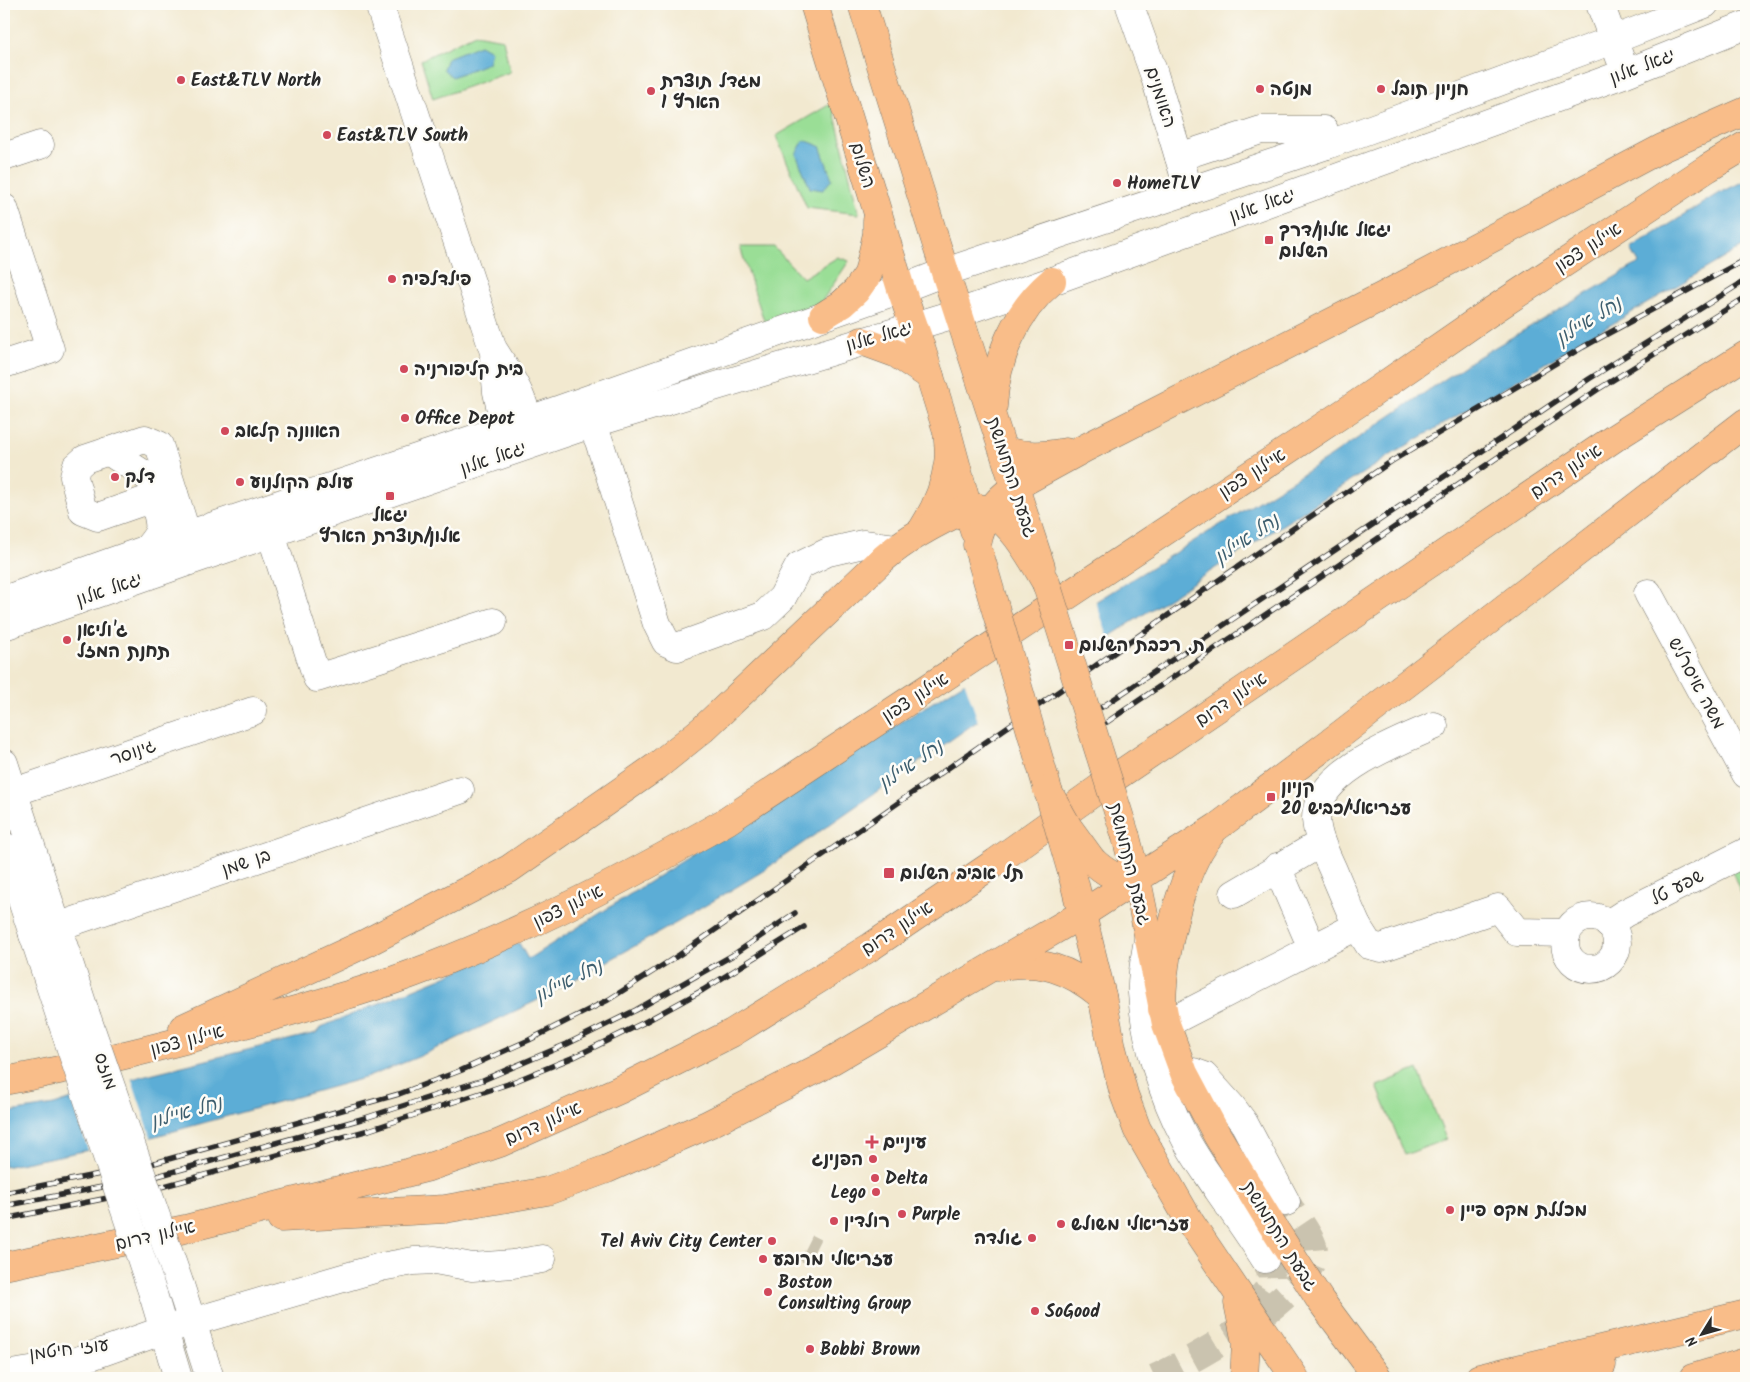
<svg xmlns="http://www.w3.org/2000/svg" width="1750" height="1382" viewBox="0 0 1750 1382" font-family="Kalam,'Playpen Sans Hebrew',sans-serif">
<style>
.green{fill:#9ade96;stroke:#628460}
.water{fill:#5badd6;stroke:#436c80}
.pier{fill:#f2e9d0}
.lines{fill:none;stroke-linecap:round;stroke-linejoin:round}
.minor-tunnel{stroke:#cac3af;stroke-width:28;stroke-dasharray:28 14;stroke-linecap:butt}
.minor-casing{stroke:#716e65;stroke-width:29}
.major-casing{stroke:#716e65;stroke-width:29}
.highway-casing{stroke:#716e65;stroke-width:29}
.minor{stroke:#fff;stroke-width:28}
.major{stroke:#f9bd89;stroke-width:28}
.highway{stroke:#f9bd89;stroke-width:28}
.rail-casing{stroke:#2b2b2b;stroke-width:5.5}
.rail{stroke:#fdfcf7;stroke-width:4;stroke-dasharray:11;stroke-linecap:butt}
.minor-bridge-casing{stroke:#716e65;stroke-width:29;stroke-linecap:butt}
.major-bridge-casing{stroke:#716e65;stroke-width:29;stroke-linecap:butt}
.highway-bridge-casing{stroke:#716e65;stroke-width:29;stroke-linecap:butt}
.minor-bridge{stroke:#fff;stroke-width:28}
.major-bridge{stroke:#f9bd89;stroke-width:28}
.highway-bridge{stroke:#f9bd89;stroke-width:28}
.poi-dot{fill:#d1495b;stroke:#fdfcf7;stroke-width:2}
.labels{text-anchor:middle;stroke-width:5;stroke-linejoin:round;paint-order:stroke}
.street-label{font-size:18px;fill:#2b2b2b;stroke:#fdfcf7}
.poi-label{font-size:18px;font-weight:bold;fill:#2b2b2b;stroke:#fdfcf7;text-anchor:start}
.water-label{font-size:19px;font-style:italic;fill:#3e5f6f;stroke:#fdfcf7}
</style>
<rect width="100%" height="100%" fill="#fdfcf7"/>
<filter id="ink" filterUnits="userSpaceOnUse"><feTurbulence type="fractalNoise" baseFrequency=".02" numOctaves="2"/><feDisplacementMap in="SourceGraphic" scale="10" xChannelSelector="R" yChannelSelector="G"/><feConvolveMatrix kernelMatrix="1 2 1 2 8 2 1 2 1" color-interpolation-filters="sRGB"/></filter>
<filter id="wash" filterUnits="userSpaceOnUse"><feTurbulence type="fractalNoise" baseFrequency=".0096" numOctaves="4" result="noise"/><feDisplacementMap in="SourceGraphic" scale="20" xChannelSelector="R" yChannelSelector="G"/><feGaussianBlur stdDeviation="1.12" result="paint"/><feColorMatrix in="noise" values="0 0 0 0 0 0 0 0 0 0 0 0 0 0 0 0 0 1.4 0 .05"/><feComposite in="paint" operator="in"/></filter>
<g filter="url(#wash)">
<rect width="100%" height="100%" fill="#f2e9d0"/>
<!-- green -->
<g class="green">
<polygon points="475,34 503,39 510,72 433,99 421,60"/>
<polygon points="832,103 859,214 807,208 776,136"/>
<polygon points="740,247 774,247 803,278 838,257 849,261 820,304 765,324"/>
<polygon points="1746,859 1746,906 1730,866"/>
<polygon points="1418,1069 1446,1139 1405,1155 1377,1086"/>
</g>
<!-- water -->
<g class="water">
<polygon points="480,45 491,51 488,63 452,77 443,69 447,58"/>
<polygon points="804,140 820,146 832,179 823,190 810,188 796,154"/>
<polygon points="1746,180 1746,245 1394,453 972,725 763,871 678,922 536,1001 418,1057 368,1077 149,1138 4,1167 4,1113 54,1105 142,1076 316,1033 321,1027 441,978 519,943 528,959 920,710 1330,457 1473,360 1639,263 1631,249 1714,196"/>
</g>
<!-- pier -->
<g class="pier">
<polygon points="1095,599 1109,640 979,724 964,680"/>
<polygon points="131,1077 152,1139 89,1153 71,1096"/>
</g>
</g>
<g filter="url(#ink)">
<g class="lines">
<!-- minor-tunnel -->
<g class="minor-tunnel">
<polyline points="806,1248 814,1252"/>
<path d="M1247,1310C1266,1294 1279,1284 1265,1259"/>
<path d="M1155,1378C1192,1361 1312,1295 1314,1252C1315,1240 1293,1214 1286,1202"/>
</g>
<!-- minor casing -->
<g class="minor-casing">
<g id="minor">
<path d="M379,4L493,349C509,374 532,408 528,438"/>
<polyline points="1131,4 1130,6 1154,74 1189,191"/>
<polyline points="1600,4 1620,58"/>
<polyline points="4,157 40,145"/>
<polyline points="1179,157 1261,130 1324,130 1327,145"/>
<polyline points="4,208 50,349 4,364"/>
<polyline points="494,358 497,392 505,428"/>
<polyline points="591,424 599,441 657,624 666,642 677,647 763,616 782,598 799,566 828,552 863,544 896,548"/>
<polyline points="108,451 174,494"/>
<polyline points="271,534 317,678 493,622"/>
<path d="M145,551C161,532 162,531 156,508L144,501L98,517L83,511L74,477L76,467L85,459L145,439L159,445L187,535"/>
<polyline points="1648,593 1746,774"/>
<polyline points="4,600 187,535 518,424 901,289 945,272 1327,145 1613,40 1705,4"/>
<polyline points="4,626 184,563 591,424 958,313 1052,281 1626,73 1746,25"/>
<polyline points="4,763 86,1015"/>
<polyline points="14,792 253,711"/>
<polyline points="4,846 62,1022"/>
<polyline points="1277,867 1312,948"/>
<polyline points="1234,894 1321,843"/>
<circle cx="1591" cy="943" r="26"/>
<polyline points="1608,924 1625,913 1746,852"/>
<path d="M1357,926C1349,908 1341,889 1333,870C1326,854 1317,837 1316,819C1315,772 1400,741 1434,726"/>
<polyline points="33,935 460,790"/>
<path d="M1148,940C1145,957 1141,975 1142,993C1145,1040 1163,1097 1185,1138C1194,1156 1207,1173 1218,1190C1234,1213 1250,1236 1265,1259"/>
<polyline points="1166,1024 1357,926 1369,945 1381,948 1498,908 1517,932 1567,933"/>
<polyline points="1184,1073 1193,1072 1204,1076 1232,1107 1244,1123 1286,1202"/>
<polyline points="180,1285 210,1378"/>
<polyline points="153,1294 178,1378"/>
<polyline points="4,1375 63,1366 164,1330 381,1267 414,1261 435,1260 472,1267 513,1264 542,1259"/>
</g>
</g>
<!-- major casing -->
<g class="major-casing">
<g id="major">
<polyline points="814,4 901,289 918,338 947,431 974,531"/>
<polyline points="862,4 945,272 1041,567"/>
<polyline points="823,316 842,304 856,291 868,274 877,234 877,221"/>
<polyline points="862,341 895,353 930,376"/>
<path d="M993,406C996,358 1015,312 1052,281"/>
<polyline points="1126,837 1137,880 1166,1024 1184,1073 1217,1135 1270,1222 1320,1300 1378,1378"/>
<polyline points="1072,873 1102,996 1112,1048 1124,1094 1137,1129 1190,1222 1295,1378"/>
<polyline points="1238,1303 1246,1343 1244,1378"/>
<polyline points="1479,1378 1746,1314"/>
<polyline points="1562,1378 1602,1365"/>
<polyline points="1693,1378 1746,1362"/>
</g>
</g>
<!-- highway casing -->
<g class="highway-casing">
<g id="highway">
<path d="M1004,451C1026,457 1044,456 1066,452"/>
<path d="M922,530C934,511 945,487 948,463C950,453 948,442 947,431"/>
<path d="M977,545C982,519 994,501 1016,486L1085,448L1383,296L1662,148L1746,111"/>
<path d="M1092,860C1105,873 1118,880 1137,880"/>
<path d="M997,967C1040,958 1070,969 1102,996"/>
<path d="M1162,1009C1162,960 1179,872 1211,834"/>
<path d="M183,1028L366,943L509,869L657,766L703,729L883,559C908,537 937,522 968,508C1002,501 1032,559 1046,583"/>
<path d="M4,1081C91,1065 175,1043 260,1020C316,1004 373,989 427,968C532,928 630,876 727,821L1357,404L1493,310L1708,168L1746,145"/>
<polyline points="281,1218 445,1209 547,1191 607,1169 709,1124 821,1067 1082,914 1217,827 1340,735 1746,422"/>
<polyline points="4,1266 185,1229 426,1168 500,1143 619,1090 732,1033 872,946 996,862 1101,787 1616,437 1746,355"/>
</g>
</g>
<!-- minor -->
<use href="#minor" class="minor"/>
<!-- major -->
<use href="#major" class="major"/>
<!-- highway -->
<use href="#highway" class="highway"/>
<!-- rail casing -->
<g class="rail-casing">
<g id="rail">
<polyline points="1102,707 1589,379 1746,280"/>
<polyline points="1107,722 1597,390 1746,297"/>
<polyline points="4,1193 151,1164 399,1094 462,1070 529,1040 608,1000 679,955 1285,534 1392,461 1583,347 1746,259"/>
<polyline points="4,1206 154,1177 365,1118 483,1080 567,1044 636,1010 733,955 795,913"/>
<polyline points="4,1219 157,1188 369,1130 508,1084 574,1057 643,1023 703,990 804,927"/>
</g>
</g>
<!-- rail -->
<use href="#rail" class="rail"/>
<!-- minor-bridge casing -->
<g class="minor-bridge-casing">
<g id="minor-bridge">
<polyline points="86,1015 180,1285"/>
<polyline points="62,1022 153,1294"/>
</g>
</g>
<!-- major-bridge casing -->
<g class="major-bridge-casing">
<g id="major-bridge">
<polyline points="979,552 1072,873"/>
<polyline points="1046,583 1126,837"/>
</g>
</g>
<!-- highway-bridge casing -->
<g class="highway-bridge-casing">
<polyline id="highway-bridge" points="1047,790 1068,827 1092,860"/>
</g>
<!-- minor-bridge -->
<use href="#minor-bridge" class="minor-bridge"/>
<!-- major-bridge -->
<use href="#major-bridge" class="major-bridge"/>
<!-- highway-bridge -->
<use href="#highway-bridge" class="highway-bridge"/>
</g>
</g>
<!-- markers -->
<g class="poi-dot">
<circle cx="181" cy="80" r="5"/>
<circle cx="1260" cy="89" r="5"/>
<circle cx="1381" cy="89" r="5"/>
<circle cx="651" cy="91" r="5"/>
<circle cx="327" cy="135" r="5"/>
<circle cx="1117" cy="183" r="5"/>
<rect x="1264" y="235" width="10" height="10" rx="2.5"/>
<circle cx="392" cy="279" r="5"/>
<circle cx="404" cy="369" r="5"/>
<circle cx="405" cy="418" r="5"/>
<circle cx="225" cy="431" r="5"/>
<circle cx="115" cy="477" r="5"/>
<circle cx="240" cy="482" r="5"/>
<rect x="385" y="491" width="10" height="10" rx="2.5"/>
<circle cx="67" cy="640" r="5"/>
<rect x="1064" y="640" width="10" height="10" rx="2.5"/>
<rect x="1266" y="792" width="10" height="10" rx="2.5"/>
<rect x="883" y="867" width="12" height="12" rx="2.5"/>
<path d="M869.5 1134.5h5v5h5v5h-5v5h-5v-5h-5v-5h5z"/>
<circle cx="873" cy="1159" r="5"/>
<circle cx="875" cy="1178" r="5"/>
<circle cx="876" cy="1192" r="5"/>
<circle cx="1450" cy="1210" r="5"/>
<circle cx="902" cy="1214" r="5"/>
<circle cx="834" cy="1221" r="5"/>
<circle cx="1061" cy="1224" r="5"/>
<circle cx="1032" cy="1238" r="5"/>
<circle cx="772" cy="1241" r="5"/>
<circle cx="763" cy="1259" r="5"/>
<circle cx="768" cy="1292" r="5"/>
<circle cx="1035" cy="1311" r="5"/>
<circle cx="810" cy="1349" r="5"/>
</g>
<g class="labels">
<!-- street labels -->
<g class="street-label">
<text transform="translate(1642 66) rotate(-21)" y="6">יגאל אלון</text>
<text transform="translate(1161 97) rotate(72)" y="6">האומנים</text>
<text transform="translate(863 165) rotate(73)" y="6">השלום</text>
<text transform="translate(1262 205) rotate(-20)" y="6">יגאל אלון</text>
<text transform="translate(1588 247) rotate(-33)" y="6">איילון צפון</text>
<text transform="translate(879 336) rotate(-16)" y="6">יגאל אלון</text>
<text transform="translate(493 458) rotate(-19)" y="6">יגאל אלון</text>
<text transform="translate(1566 471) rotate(-34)" y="6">איילון דרום</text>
<text transform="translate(1252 473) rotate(-33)" y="6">איילון צפון</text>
<text transform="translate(1012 477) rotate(72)" y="6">גבעת התחמושת</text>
<text transform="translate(109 589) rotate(-19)" y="6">יגאל אלון</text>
<text transform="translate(1697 683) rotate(62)" y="6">משה איסרליש</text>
<text transform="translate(915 697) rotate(-33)" y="6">איילון צפון</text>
<text transform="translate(1231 699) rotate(-34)" y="6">איילון דרום</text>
<text transform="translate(133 752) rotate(-19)" y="6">גינוסר</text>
<text transform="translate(246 862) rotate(-19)" y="6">בן שמן</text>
<text transform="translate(1130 864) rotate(76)" y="6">גבעת התחמושת</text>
<text transform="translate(1677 887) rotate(-27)" y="6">שפע טל</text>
<text transform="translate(568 906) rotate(-26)" y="6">איילון צפון</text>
<text transform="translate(897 928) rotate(-34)" y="6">איילון דרום</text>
<text transform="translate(187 1040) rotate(-15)" y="6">איילון צפון</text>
<text transform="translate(106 1071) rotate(71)" y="6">מוזס</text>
<text transform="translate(543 1123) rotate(-24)" y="6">איילון דרום</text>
<text transform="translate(155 1235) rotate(-13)" y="6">איילון דרום</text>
<text transform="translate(1280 1236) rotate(58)" y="6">גבעת התחמושת</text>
<text transform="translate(69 1349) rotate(-7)" y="6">עוזי חיטמן</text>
</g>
<!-- poi labels -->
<g class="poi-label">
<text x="191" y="86">East&amp;TLV North</text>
<text x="661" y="87">מגדל תוצרת<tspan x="661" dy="21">הארץ 1</tspan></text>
<text x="1270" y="95">מנטה</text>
<text x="1391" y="95">חניון תובל</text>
<text x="337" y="141">East&amp;TLV South</text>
<text x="1127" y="189">HomeTLV</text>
<text x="1279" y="236">יגאל אלון/דרך<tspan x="1279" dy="21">השלום</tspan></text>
<text x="402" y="285">פילדלפיה</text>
<text x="414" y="375">בית קליפורניה</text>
<text x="415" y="424">Office Depot</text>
<text x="235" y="437">האוונה קלאב</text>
<text x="125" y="483">דלק</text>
<text x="250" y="488">עולם הקולנוע</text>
<text x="390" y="521" text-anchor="middle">יגאל<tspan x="390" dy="21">אלון/תוצרת הארץ</tspan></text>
<text x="77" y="636">ג'וליאן<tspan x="77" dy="21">תחנת המזל</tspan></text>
<text x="1079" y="651">ת. רכבת השלום</text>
<text x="1281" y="793">קניון<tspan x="1281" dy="21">עזריאלי/כביש 20</tspan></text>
<text x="900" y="879">תל אביב השלום</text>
<text x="883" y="1148">עיניים</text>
<text x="863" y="1165" text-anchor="end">הפנינג</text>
<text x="885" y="1184">Delta</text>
<text x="866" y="1198" text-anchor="end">Lego</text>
<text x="1460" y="1216">מכללת מקס פיין</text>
<text x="912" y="1220">Purple</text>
<text x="844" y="1227">רולדין</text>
<text x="1071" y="1230">עזריאלי משולש</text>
<text x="1022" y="1244" text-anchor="end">גולדה</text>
<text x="762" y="1247" text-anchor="end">Tel Aviv City Center</text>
<text x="773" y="1265">עזריאלי מרובע</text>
<text x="778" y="1288">Boston<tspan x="778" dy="21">Consulting Group</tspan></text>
<text x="1045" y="1317">SoGood</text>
<text x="820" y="1355">Bobbi Brown</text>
</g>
<!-- water labels -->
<g class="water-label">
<text transform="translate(1588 320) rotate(-32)" y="7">נחל איילון</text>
<text transform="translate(1246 538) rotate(-34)" y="7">נחל איילון</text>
<text transform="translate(910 764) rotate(-34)" y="7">נחל איילון</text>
<text transform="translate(568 980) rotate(-27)" y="7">נחל איילון</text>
<text transform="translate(186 1111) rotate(-16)" y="7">נחל איילון</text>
</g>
</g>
<!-- margin -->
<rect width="1750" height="1382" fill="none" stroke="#fdfcf7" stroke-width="20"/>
<!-- north arrow -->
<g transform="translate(1702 1334) rotate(233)" stroke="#fdfcf7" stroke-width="4" paint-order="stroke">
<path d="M0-4L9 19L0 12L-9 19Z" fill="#2b2b2b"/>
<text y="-8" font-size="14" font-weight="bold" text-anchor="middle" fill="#2b2b2b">N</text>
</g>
</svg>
